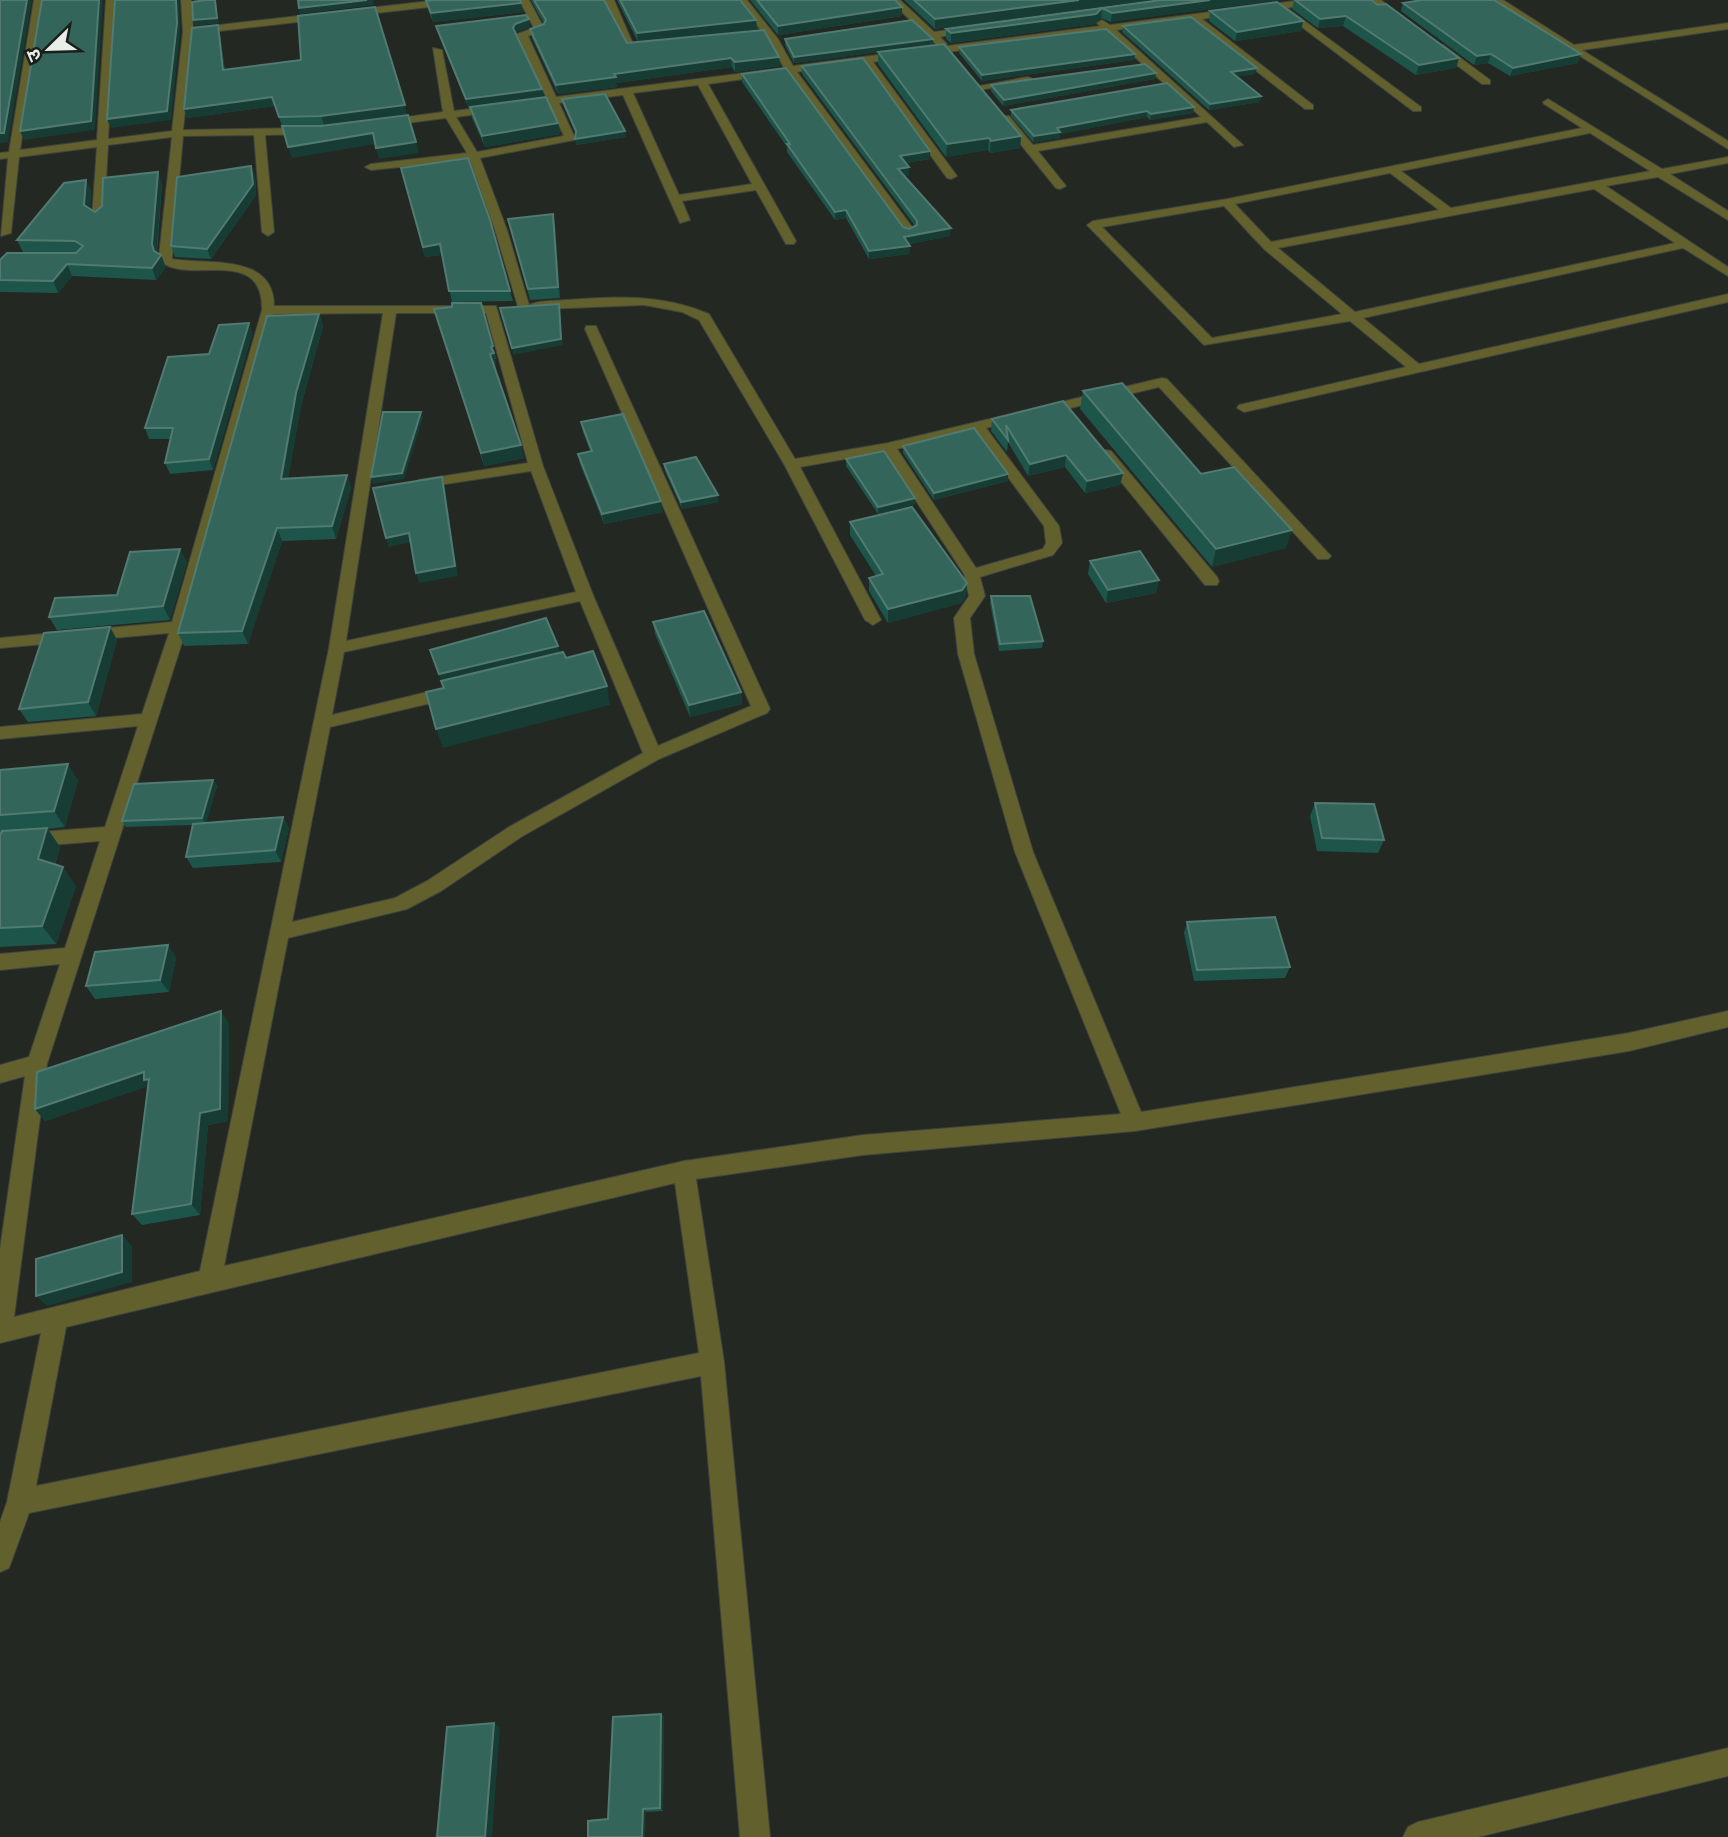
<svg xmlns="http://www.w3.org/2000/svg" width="1728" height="1837" viewBox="0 0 1728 1837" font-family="'Roboto Condensed','Noto Sans Devanagari',sans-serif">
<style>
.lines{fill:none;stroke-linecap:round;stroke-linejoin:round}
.minor-casing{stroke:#3f443e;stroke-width:2}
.minor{fill:#62612d;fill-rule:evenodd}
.wall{fill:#1e554a}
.shaded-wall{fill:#173c33}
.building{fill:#34655b;stroke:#517a71;stroke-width:2}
</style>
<rect width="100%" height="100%" fill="#232822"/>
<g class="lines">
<!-- minor casing -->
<g class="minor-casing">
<g id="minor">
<path d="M34,0H44L20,150L97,140L106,0H116L108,139L172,131L183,32L181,0H191L193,28L439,0H469L464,3L193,34L183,130L309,128L314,131L309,134L265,135L274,232L268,236L262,232L254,135L183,136L172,259C208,265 274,253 274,306H496L543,466L593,595L658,746L751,706L585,329L586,326H596L770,709L767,713L659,759L521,837L441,891L407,909L288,938L224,1266L684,1161L863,1135L1121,1114L1015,852L958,654L954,618L969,596L964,574L884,452L800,467L881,620L873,625L865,620L784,464L699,320L682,312L644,305L519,310L495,230L470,160L371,170L365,167L371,164L467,153L446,118L384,126L379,123L384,120L443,112L433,48L442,50L454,111L547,99L517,34L534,28L519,0H529L545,30L528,36L556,97L784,68L770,42L737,0H747L778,39L793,66L1100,26L1097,23L1102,20L1110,25L1302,0H1329L1287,8L1421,107V111H1413L1278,9L1202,19L1313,105V109H1305L1191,20L1116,30L1243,145L1234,147L1207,122L1038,151L1066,186L1060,189L1056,188L1001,120V116H1009L1033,145L1201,117L1106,31L873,62L957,176L951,179L947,178L864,63L797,72L915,231L909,235L905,234L787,73L708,84L796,241L794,244H786L756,190L682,201L690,220L680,223L623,95L559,103L575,138L574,140L480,158L507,230L529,305C539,300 555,301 567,300C615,296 663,294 709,314L795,459L888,443L1162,378L1167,379L1328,553L1331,556L1328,559H1318L1159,387L986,428L1059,526L1062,543L1053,555L980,577L985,596L970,618L974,654L1033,852L1141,1112L1629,1033L1728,1011V1027L1629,1051L1135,1131L863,1155L696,1179L724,1362L770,1837H740L701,1376L29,1513L9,1568L0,1572V1522L7,1502L41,1333L0,1343V1249L25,1076L0,1083V1065L29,1057L60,964L0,970V954L65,948L100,841L0,849V835L105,827L138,726L0,739V727L142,714L169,633L0,648V638L172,622L262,310C263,245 191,285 161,262L159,256L172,137L108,145L104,217L98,221L92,217L97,147L19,157L11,233L1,236L8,158L0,159V153L9,152ZM698,85L752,184L679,195L633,93ZM549,105L564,136L477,152L456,117ZM383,313L329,648L200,1271L14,1317L47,1064L187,627L273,314ZM396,313H486L528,463L419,480L412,484L419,488L531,471L576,592L346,641ZM974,431L1044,526L1046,543L1043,549L976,568L897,449ZM580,601L643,753L509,827L427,881L395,898L292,922L330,727L452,698L460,692L452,686L332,715L344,652ZM675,1183L699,1353L36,1486L66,1327Z"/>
<polygon points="604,0 614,0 633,44 655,46 655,50 638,52 625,48"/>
<polygon points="889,0 900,0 934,32 970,27 975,30 940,37 947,44 938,46"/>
<polygon points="1370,0 1381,0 1405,19 1397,21"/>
<polygon points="1491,0 1503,0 1574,45 1728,23 1728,29 1582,50 1728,141 1728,149"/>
<polygon points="1435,45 1443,45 1490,80 1490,84 1482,84 1435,49"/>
<polygon points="1027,77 1031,78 1031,82 979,90 974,87"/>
<path d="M1548,99L1662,169L1728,157V163L1670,174L1728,211V220L1658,177L1606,186L1728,267V276L1683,248L1363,318L1419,364L1728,294V302L1244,412L1237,408L1239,405L1406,367L1350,321L1204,345L1087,225L1093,221L1227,199L1582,128L1544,104L1543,102ZM1590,133L1650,171L1451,208L1401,171ZM1390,173L1439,210L1271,242L1235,204ZM1594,189L1675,243L1355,312L1278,248ZM1224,206L1264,249L1342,314L1212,338L1102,227Z"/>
<polygon points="1106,450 1111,451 1217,577 1219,581 1217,585 1205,585 1101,457 1101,451"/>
<polygon points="1728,1748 1728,1776 1478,1837 1403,1837 1408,1827 1418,1822"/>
</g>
</g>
<!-- minor -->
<use href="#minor" class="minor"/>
</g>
<!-- wall -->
<g class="wall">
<polygon points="531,0 604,0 627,43 638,42 617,0 740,0 756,20 757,29 639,42 779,57 780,66 735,72 732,67 616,83 617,87 558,94 532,38 530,29 544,24"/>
<polygon points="750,0 895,0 902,16 778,35"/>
<polygon points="904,0 1149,0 935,29"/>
<polygon points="1161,0 1111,22 1101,18 1095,24 951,43 946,39 946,29"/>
<polygon points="1294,0 1371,0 1459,58 1456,68 1416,75 1343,26 1318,28 1292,9"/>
<polygon points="426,1 521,3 523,12 433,22 428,10"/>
<polygon points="1403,3 1578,63 1510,76 1488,63 1474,65 1401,11"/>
<polygon points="1210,11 1303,21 1301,31 1235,41 1209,21"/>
<polygon points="298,16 324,125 282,126 275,106 187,118 184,109 218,25 220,34 225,70 301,60"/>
<polygon points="436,26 530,27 516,32 516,33 542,89 543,97 468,107 438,33"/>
<polygon points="1123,26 1255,74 1237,76 1261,96 1260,102 1209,110 1122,32"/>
<polygon points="785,39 933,39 933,45 794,63 785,45"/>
<polygon points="959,47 1135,54 1134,60 982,81 959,53"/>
<polygon points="878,52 1021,136 1020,148 990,153 988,150 946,157 878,64"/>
<polygon points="802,66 930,151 930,159 906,163 909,167 909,175 904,176 950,236 909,244 910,246 910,254 869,259 846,218 835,220 787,152 787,147 742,82 742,74 903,227 909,229 915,226 802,74"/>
<polygon points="1156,73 1155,79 1003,106 991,91 991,85"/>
<polygon points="1167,83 1193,113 1150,120 1147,117 1060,134 1060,138 1033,142 1011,116 1011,110"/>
<polygon points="562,99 626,137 576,145 576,134 563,105"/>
<polygon points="470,107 558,123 560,134 485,147 472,118"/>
<polygon points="401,168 510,291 513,301 452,302 442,255 425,257"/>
<polygon points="255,176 256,195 211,259 175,257 171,246"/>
<polygon points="86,180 91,191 90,209 95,212 162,183 157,253 166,267 156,280 72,276 58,293 0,292 0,260 76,253 77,252 23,252 17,240"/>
<polygon points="508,219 555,225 560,298 530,300"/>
<polygon points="452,307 493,346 496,359 495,359 496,366 494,366 524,458 484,466 434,309"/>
<polygon points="319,314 323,326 301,406 288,478 347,475 351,488 336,539 282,541 248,644 184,646 178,633"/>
<polygon points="249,323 252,334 213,470 170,474 165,463 171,439 149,439 145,428 209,354"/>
<polygon points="1083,391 1201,474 1286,548 1212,567 1080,409"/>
<polygon points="992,419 1123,473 1120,485 1085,493 1065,467 1028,476 1008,442 1007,452 991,431"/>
<polygon points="581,422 663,512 604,524 580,464 578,454 590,451 583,432"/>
<polygon points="903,446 1008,481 934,500 903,453"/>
<polygon points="846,459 915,498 915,504 878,514 846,466"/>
<polygon points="664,464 719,502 682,509 665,471"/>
<polygon points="850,522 967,583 966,596 961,603 888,623 869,591 869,578 876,576 850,535"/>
<polygon points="1090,561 1159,580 1156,593 1106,603 1088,574"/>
<polygon points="187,562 170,620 57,630 49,617 117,595"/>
<polygon points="991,596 1043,641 1042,648 999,651 990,603"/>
<polygon points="653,622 741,692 742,704 690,717 655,634"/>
<polygon points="110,627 117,640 96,716 28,722 19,709"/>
<polygon points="0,770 78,780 65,827 48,829 60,847 55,865 76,886 56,944 0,947 0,835 1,832 0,832"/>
<polygon points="213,780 217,786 206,823 283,817 289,828 281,862 193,868 186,857 193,825 126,827 122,821"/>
<polygon points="1315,803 1384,840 1378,853 1317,851 1310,816"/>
<polygon points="1187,922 1290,967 1285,978 1194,981 1184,933"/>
<polygon points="168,945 176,958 169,992 95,999 86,986"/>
<polygon points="229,1023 228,1121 208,1125 200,1215 142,1225 132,1214 148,1086 45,1121 35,1109"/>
<polygon points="661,1714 664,1717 663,1811 646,1812 608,1819"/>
</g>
<!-- shaded-wall -->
<g class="shaded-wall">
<polygon points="27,0 32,0 8,142 0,143 0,133"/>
<polygon points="99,0 103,0 95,130 24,140 20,131"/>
<polygon points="176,0 179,0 180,32 171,120 111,128 107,119"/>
<polygon points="215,0 219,23 195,26 193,20"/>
<polygon points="367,0 373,0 374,5 300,14 299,8"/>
<polygon points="1079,0 1149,0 935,29 935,19"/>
<polygon points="1210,0 1282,0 1111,22 1112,13"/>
<polygon points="521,3 523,12 433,22 431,13"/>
<polygon points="902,7 902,16 778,35 778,26"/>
<polygon points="1102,8 1101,18 1095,24 951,43 951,33"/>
<polygon points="1346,16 1343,26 1318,28 1320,19"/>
<polygon points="529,19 530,27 516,32 515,35 513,28 515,24"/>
<polygon points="756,20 757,29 638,42 637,33"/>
<polygon points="1303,21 1301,31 1235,41 1237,32"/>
<polygon points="218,25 220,34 226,79 223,70"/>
<polygon points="933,39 933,45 794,63 794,57"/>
<polygon points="1135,54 1134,60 982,81 982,75"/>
<polygon points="1491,54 1488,63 1474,65 1477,56"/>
<polygon points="1581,54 1578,63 1510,76 1513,68"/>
<polygon points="779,57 780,66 735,72 735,62"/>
<polygon points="731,58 732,67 616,83 617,87 558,94 556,85 614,74"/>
<polygon points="1459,58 1456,68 1416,75 1419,65"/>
<polygon points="1257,68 1255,74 1230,78 1231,72"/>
<polygon points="1156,73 1155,79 1003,106 1004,100"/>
<polygon points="542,89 543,97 468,107 466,99"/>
<polygon points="1261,96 1260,102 1209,110 1210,104"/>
<polygon points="272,97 275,106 187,118 184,109"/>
<polygon points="405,105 407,114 324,125 321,116"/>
<polygon points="1194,107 1193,113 1150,120 1151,114"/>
<polygon points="1147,111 1147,117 1060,134 1060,138 1033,142 1034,136 1057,128"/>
<polygon points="558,123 560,134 485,147 482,136"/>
<polygon points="625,131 626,137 576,145 575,139"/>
<polygon points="373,133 375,144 292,158 288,147"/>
<polygon points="1021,136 1020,148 990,153 991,141"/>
<polygon points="989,138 988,150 946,157 947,144"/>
<polygon points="416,142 419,153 379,159 376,148"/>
<polygon points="930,151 930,159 900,164 900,156"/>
<polygon points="251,166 255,176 256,195 211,259 207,249"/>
<polygon points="909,167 909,175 898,177 898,169"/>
<polygon points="158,172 162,183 156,256 161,255 166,267 156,280 152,268 152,244"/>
<polygon points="86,180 91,191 89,217 84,205"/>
<polygon points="846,210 846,218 835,220 835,212"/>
<polygon points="553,214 555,225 560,298 558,287"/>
<polygon points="951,228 950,236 904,245 904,237"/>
<polygon points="440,244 443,255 425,257 423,247"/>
<polygon points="910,246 910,254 869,259 869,251"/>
<polygon points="67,264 72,276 58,293 53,281"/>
<polygon points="559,304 563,345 513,355 512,348"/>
<polygon points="319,314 323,326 301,406 286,491 281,479 296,393"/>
<polygon points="249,323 252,334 213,470 209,459"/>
<polygon points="493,346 496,366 493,366 490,354 491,347"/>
<polygon points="421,412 423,418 404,479 373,484 371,477"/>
<polygon points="521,445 524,458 484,466 481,453"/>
<polygon points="1066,455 1065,467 1028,476 1030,464"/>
<polygon points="1123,473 1120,485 1085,493 1087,481"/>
<polygon points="1008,474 1008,481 934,500 934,493"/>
<polygon points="347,475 351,488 336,539 332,526"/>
<polygon points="442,477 445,487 458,576 419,583 416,573"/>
<polygon points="718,495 719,502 682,509 681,502"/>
<polygon points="915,498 915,504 878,514 878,507"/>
<polygon points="661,501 663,512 604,524 602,514"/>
<polygon points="277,528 282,541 248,644 242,631"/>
<polygon points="1292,530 1286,548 1212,567 1216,549"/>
<polygon points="409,533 412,542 389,547 386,538"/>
<polygon points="180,549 187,562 170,620 163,606"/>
<polygon points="1159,580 1156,593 1106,603 1108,590"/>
<polygon points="967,583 966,596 961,603 888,623 888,609"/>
<polygon points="110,627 117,640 96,716 88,702"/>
<polygon points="558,646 561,657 442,686 439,674"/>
<polygon points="607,686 610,705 443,748 436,729"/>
<polygon points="741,692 742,704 690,717 689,705"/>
<polygon points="68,764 78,780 65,827 54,811"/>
<polygon points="213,780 217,786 206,824 202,818"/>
<polygon points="283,817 289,828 281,862 275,850"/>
<polygon points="47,828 60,847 51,878 38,859"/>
<polygon points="63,867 76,886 56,944 42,926"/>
<polygon points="168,945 176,958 169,992 160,980"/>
<polygon points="221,1011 229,1023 228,1121 208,1125 200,1215 191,1204 200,1113"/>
<polygon points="144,1072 158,1090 149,1086 45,1121 35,1109"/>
<polygon points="122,1235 132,1246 132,1282 47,1306 36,1296"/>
<polygon points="661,1714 664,1717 663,1811 660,1808"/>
<polygon points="494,1723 500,1728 492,1837 485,1837"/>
<polygon points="643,1809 646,1812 645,1837 642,1837"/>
</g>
<!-- building -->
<g class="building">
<polygon points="0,0 27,0 4,133 0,133"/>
<polygon points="42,0 99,0 91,121 20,131"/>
<polygon points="115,0 176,0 177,23 167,111 107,119"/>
<polygon points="205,0 215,0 217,18 193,20 192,2"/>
<polygon points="298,0 367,0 299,8"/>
<polygon points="434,0 520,0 521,3 431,13 426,1"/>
<polygon points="534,0 604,0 627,43 764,30 779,57 735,62 731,58 614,74 616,77 556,85 530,29 544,24 546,20"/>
<polygon points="620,0 740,0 756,20 637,33"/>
<polygon points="757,0 895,0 902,7 778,26"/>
<polygon points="914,0 1079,0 935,19"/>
<polygon points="1161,0 1210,0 1112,13 1102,8 1096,14 951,33 946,29"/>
<polygon points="1295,0 1371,0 1378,5 1386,4 1459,58 1419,65 1346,16 1320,19"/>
<polygon points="1422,0 1494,0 1581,54 1513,68 1491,54 1477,56 1403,3"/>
<polygon points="1277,2 1303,21 1237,32 1210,11"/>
<polygon points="375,7 405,105 321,116 279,117 272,97 184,109 192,28 218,25 223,70 301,60 298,16"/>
<polygon points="526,15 529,19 515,24 513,28 542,89 466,99 436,26"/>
<polygon points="1191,17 1257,68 1231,72 1261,96 1210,104 1123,26"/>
<polygon points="912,20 933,39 794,57 785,39"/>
<polygon points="1106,29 1135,54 982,75 959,47"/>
<polygon points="944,44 1021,136 991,141 989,138 947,144 878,52"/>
<polygon points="863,58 930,151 900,156 909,167 898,169 951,228 904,237 910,246 869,251 846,210 835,212 787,144 790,144 742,74 786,68 903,227 909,229 917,225 917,221 802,66"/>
<polygon points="1145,64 1156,73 1004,100 991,85"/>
<polygon points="1167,83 1194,107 1151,114 1147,111 1057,128 1060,132 1034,136 1011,110"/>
<polygon points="605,94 625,131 575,139 576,131 562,99"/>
<polygon points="546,97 558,123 482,136 470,107"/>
<polygon points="408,115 416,142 376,148 373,133 288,147 282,126 321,126"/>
<polygon points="468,158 490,220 510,291 449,291 440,244 423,247 401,168"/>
<polygon points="251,166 253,184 207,249 171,246 177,177"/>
<polygon points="158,172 152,244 154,251 161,255 152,268 67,264 53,281 0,280 0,260 7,253 76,253 83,246 75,241 17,240 64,183 86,180 84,205 95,212 102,206 103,178"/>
<polygon points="553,214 558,287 528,289 508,219"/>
<polygon points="452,303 481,303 493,346 491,347 494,353 490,354 521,445 481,453 434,309 452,307"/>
<polygon points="559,304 561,339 512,348 500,308"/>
<polygon points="319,314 296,393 281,479 347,475 332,526 277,528 242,631 178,633 267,316"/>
<polygon points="249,323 209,459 165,463 173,428 145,428 168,357 209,354 219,325"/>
<polygon points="1122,383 1201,474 1234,467 1292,530 1216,549 1083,391"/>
<polygon points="1063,401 1123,473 1087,481 1066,455 1030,464 1006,425 1008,440 992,419"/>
<polygon points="383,412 421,412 402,473 371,477"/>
<polygon points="623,414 661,501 602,514 578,454 592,451 581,422"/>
<polygon points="974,428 1008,474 934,493 903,446"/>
<polygon points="884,451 915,498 878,507 846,459"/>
<polygon points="696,457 718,495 681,502 664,464"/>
<polygon points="442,477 455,566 416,573 409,533 386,538 373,488"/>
<polygon points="912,507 967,583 962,590 888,609 869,578 883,574 850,522"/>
<polygon points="180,549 163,606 49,617 55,598 117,595 130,552"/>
<polygon points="1140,551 1159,580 1108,590 1090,561"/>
<polygon points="991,596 1030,596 1043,641 1000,644"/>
<polygon points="704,611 741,692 689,705 653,622"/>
<polygon points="546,618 558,646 439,674 430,650"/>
<polygon points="110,627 88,702 19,709 44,633"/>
<polygon points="593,651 607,686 436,729 426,692 444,688 441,681 563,652 566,658"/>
<polygon points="68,764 54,811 0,815 0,770"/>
<polygon points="213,780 202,818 122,821 134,784"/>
<polygon points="1315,803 1374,804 1384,840 1322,838"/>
<polygon points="283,817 275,850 186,857 193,824"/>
<polygon points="47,828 38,859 63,867 42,926 0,928 0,835 2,831"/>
<polygon points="1275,917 1290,967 1197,970 1187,922"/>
<polygon points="168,945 160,980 86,986 95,952"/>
<polygon points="221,1011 220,1109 200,1113 191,1204 132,1214 149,1079 144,1080 144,1072 35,1109 37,1072"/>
<polygon points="122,1235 122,1272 36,1296 36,1259"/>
<polygon points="661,1714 660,1808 643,1809 642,1837 588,1837 588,1821 608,1819 613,1717"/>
<polygon points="494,1723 485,1837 437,1837 447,1727"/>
</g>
<!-- north arrow -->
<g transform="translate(49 49) rotate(247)" stroke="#191f19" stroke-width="5" paint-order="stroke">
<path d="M0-5L12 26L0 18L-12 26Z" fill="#eaeee9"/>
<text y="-10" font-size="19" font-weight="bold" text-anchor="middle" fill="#eaeee9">उ</text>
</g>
</svg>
